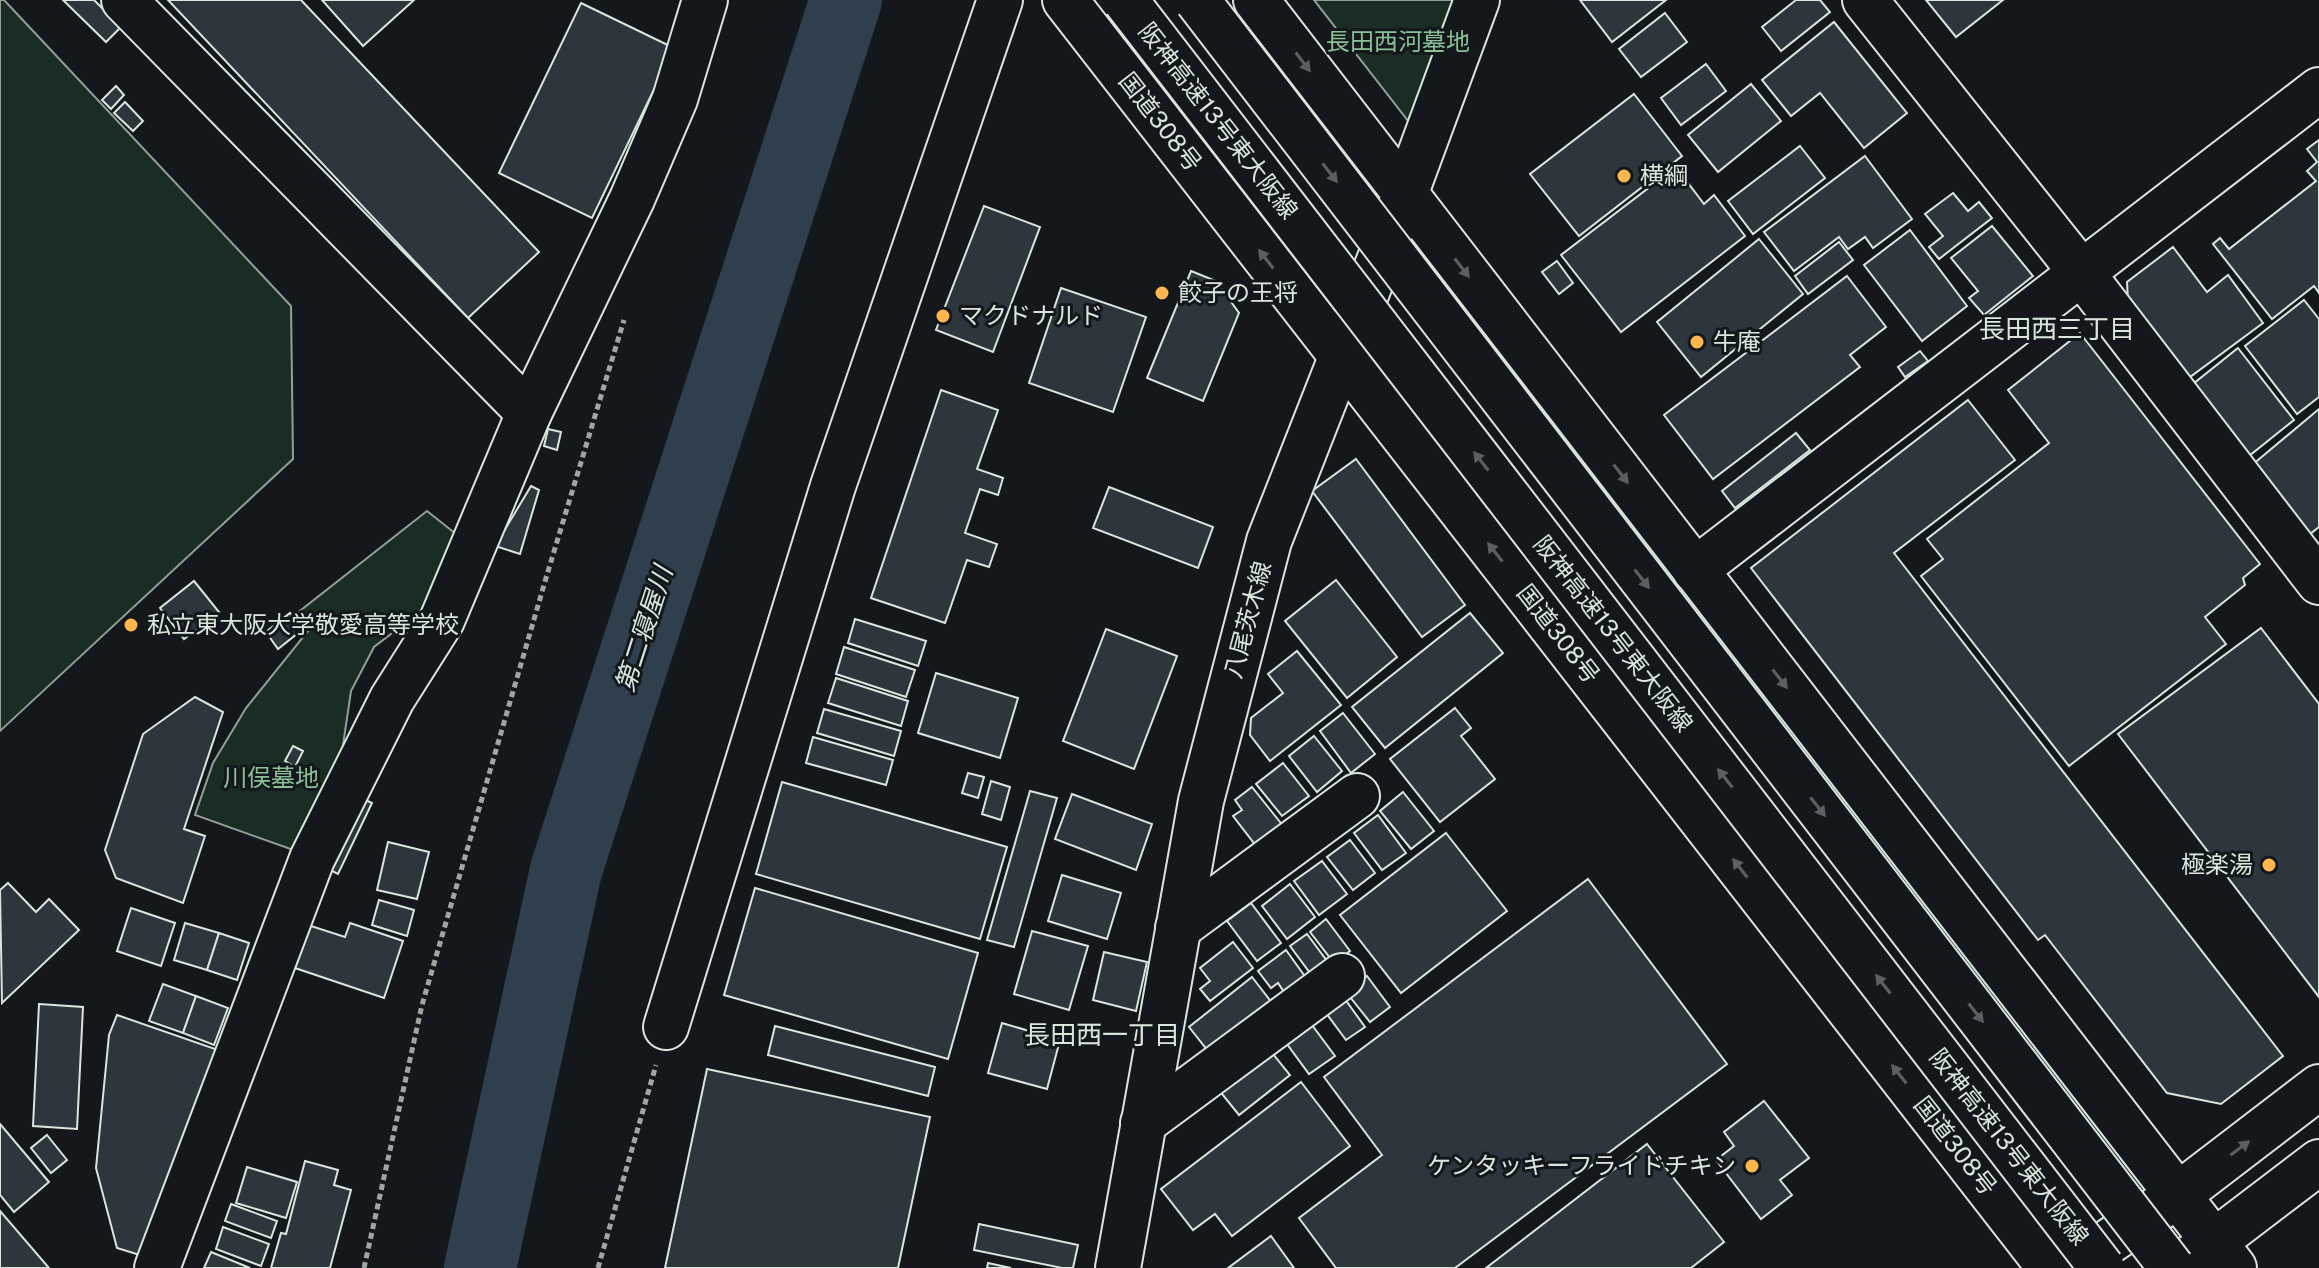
<svg xmlns="http://www.w3.org/2000/svg" width="2319" height="1268" viewBox="0 0 2319 1268" font-family="'Public Sans','Noto Sans JP',sans-serif">
<style>
.green{fill:#1a2d24;stroke:#939e99;stroke-width:2}
.lines{fill:none;stroke-linecap:round;stroke-linejoin:round}
.river{stroke:#2f3f4d;stroke-width:72}
.building{fill:#2c363c;stroke:#d8e6dc;stroke-width:2}
.minor-casing{stroke:#d8e6dc;stroke-width:48}
.major-casing{stroke:#d8e6dc;stroke-width:48}
.highway-casing{stroke:#d8e6dc;stroke-width:48}
.path{stroke:#9da8a2;stroke-width:5;stroke-dasharray:6 4;stroke-linecap:butt}
.minor{stroke:#14181c;stroke-width:44}
.major{stroke:#14181c;stroke-width:44}
.highway{stroke:#14181c;stroke-width:44}
.highway-bridge-casing{stroke:#d8e6dc;stroke-width:48;stroke-linecap:butt}
.highway-bridge{stroke:#14181c;stroke-width:44}
.oneway{fill:#59605f}
.poi-dot{fill:#ffb74d;stroke:#14181c;stroke-width:3}
.labels{text-anchor:middle;stroke-width:6;stroke-linejoin:round;paint-order:stroke}
.park-label{font-size:24px;fill:#8ac095;stroke:#14181c}
.street-label{font-size:24px;fill:#d8e6dc;stroke:#14181c}
.poi-label{font-size:24px;fill:#d8e6dc;stroke:#14181c;text-anchor:start}
.neighbourhood-label{font-size:26px;fill:#d8e6dc;stroke:#14181c}
.water-label{font-size:26px;font-style:italic;fill:#d8e6dc;stroke:#14181c}
</style>
<rect width="100%" height="100%" fill="#14181c"/>
<!-- green -->
<g class="green">
<polygon points="0,0 4,0 291,306 293,459 0,731"/>
<polygon points="1314,0 1461,0 1409,122"/>
<polygon points="427,511 456,534 425,608 374,647 351,691 339,772 299,852 195,815 213,763 246,708 308,631 296,614"/>
</g>
<g class="lines">
<!-- river -->
<polyline class="river" points="480,1268 566,870 846,0"/>
</g>
<!-- building -->
<g class="building">
<polygon points="63,0 94,0 121,27 106,42"/>
<polygon points="168,0 301,0 539,252 468,318"/>
<polygon points="322,0 414,0 363,46"/>
<polygon points="1580,0 1666,0 1612,42"/>
<polygon points="1796,0 1820,0 1830,12 1781,51 1762,27"/>
<polygon points="1926,0 2003,0 1956,37"/>
<polygon points="581,3 674,48 592,218 499,173"/>
<polygon points="1665,13 1687,42 1641,77 1619,49"/>
<polygon points="1834,22 1907,113 1864,148 1820,93 1791,116 1762,80"/>
<polygon points="1706,64 1726,91 1681,125 1661,98"/>
<polygon points="1751,84 1781,121 1718,172 1688,135"/>
<polygon points="116,86 124,95 111,109 102,100"/>
<polygon points="1634,94 1682,156 1579,236 1530,174"/>
<polygon points="125,102 143,121 133,131 114,113"/>
<polygon points="2319,140 2319,293 2314,286 2272,319 2213,244 2220,238 2229,249 2316,181 2307,171 2317,162 2307,149"/>
<polygon points="1800,146 1825,178 1753,234 1728,201"/>
<polygon points="1865,156 1912,219 1873,248 1865,237 1848,249 1839,237 1794,271 1764,232"/>
<polygon points="1676,167 1704,204 1714,195 1745,236 1621,332 1561,255"/>
<polygon points="1953,193 1968,211 1979,202 1992,218 1939,259 1929,247 1943,236 1925,214"/>
<polygon points="984,206 1040,227 993,352 936,330"/>
<polygon points="1992,226 2033,276 1984,315 1969,298 1978,291 1951,258"/>
<polygon points="1910,230 1967,306 1922,341 1864,265"/>
<polygon points="1759,239 1803,294 1701,377 1657,322"/>
<polygon points="1839,242 1853,260 1808,294 1795,276"/>
<polygon points="2173,247 2207,292 2228,275 2263,323 2186,380 2128,301 2127,282"/>
<polygon points="1557,261 1573,283 1559,294 1542,272"/>
<polygon points="1191,271 1216,281 1239,313 1203,401 1147,378"/>
<polygon points="1847,276 1886,327 1850,355 1860,367 1713,479 1664,415"/>
<polygon points="1061,288 1146,317 1113,412 1029,383"/>
<polygon points="2304,300 2319,319 2319,397 2297,414 2245,346"/>
<polygon points="2080,333 2260,564 2243,578 2245,585 2205,617 2226,644 2069,766 1921,576 1943,559 1927,539 2049,443 2008,390"/>
<polygon points="2238,348 2294,420 2249,456 2193,384"/>
<polygon points="1920,351 1928,361 1905,377 1898,367"/>
<polygon points="941,390 998,410 977,469 1003,478 998,495 980,489 965,533 997,544 989,567 967,560 945,623 871,598"/>
<polygon points="1968,400 2015,460 1894,553 2283,1056 2221,1104 2167,1093 2045,935 2038,940 1751,568"/>
<polygon points="2319,409 2319,527 2310,534 2252,465"/>
<polygon points="548,429 561,432 557,450 544,446"/>
<polygon points="1796,433 1810,450 1735,508 1722,491"/>
<polygon points="1356,459 1465,605 1422,637 1312,491"/>
<polygon points="531,486 539,490 520,554 495,546"/>
<polygon points="1109,487 1213,527 1198,568 1093,528"/>
<polygon points="1336,580 1397,657 1347,698 1285,621"/>
<polygon points="194,581 219,612 184,639 160,608"/>
<polygon points="290,613 303,629 278,649 266,632"/>
<polygon points="1470,613 1503,653 1385,748 1352,707"/>
<polygon points="855,619 926,641 918,666 848,643"/>
<polygon points="2261,628 2319,704 2319,997 2118,734"/>
<polygon points="1106,629 1177,656 1134,769 1063,741"/>
<polygon points="844,647 915,670 906,697 836,674"/>
<polygon points="1297,651 1341,705 1270,761 1250,735 1251,718 1283,693 1268,674"/>
<polygon points="936,673 1018,698 1000,758 918,733"/>
<polygon points="836,678 908,701 901,726 828,703"/>
<polygon points="195,697 223,712 184,829 205,836 183,903 116,878 105,850 143,734"/>
<polygon points="1455,708 1471,728 1461,736 1495,779 1440,822 1390,759"/>
<polygon points="824,709 901,731 894,756 817,733"/>
<polygon points="1343,713 1375,754 1351,773 1320,731"/>
<polygon points="1314,736 1342,771 1317,792 1289,756"/>
<polygon points="813,737 893,760 886,785 806,763"/>
<polygon points="293,746 303,751 295,767 285,761"/>
<polygon points="1283,763 1309,796 1282,816 1256,784"/>
<polygon points="968,773 984,777 978,798 962,793"/>
<polygon points="991,781 1010,787 1001,820 982,814"/>
<polygon points="782,782 1007,847 980,939 756,874"/>
<polygon points="1252,787 1284,827 1257,847 1233,816 1242,810 1235,800"/>
<polygon points="1030,791 1057,798 1014,947 987,940"/>
<polygon points="1403,792 1434,831 1411,849 1380,811"/>
<polygon points="1072,794 1152,824 1136,870 1055,839"/>
<polygon points="361,798 372,803 338,874 328,869"/>
<polygon points="1378,815 1406,853 1382,870 1354,833"/>
<polygon points="1446,833 1507,911 1401,993 1340,915"/>
<polygon points="1350,840 1375,873 1353,890 1327,857"/>
<polygon points="388,842 429,852 417,899 377,890"/>
<polygon points="1322,861 1347,894 1319,915 1294,881"/>
<polygon points="1062,875 1121,893 1107,939 1048,921"/>
<polygon points="1588,879 1727,1064 1455,1268 1336,1268 1299,1218 1382,1155 1324,1077"/>
<polygon points="8,883 36,912 49,899 79,930 2,1003 0,890"/>
<polygon points="1290,884 1315,917 1287,939 1262,906"/>
<polygon points="755,888 978,953 948,1059 724,995"/>
<polygon points="379,900 414,910 407,936 372,925"/>
<polygon points="1251,903 1281,943 1257,961 1227,921"/>
<polygon points="131,908 175,923 161,966 117,951"/>
<polygon points="1326,919 1350,951 1334,963 1310,932"/>
<polygon points="185,923 219,933 207,970 174,960"/>
<polygon points="350,923 403,941 384,998 295,968 308,925 345,937"/>
<polygon points="1032,931 1088,946 1069,1010 1014,994"/>
<polygon points="219,933 249,943 237,980 207,970"/>
<polygon points="1307,934 1330,965 1313,977 1290,946"/>
<polygon points="1233,942 1253,968 1210,1001 1200,989 1210,981 1200,968"/>
<polygon points="1286,950 1309,982 1288,998 1278,983 1271,988 1258,971"/>
<polygon points="1104,952 1147,962 1136,1011 1093,1000"/>
<polygon points="1367,976 1390,1007 1370,1022 1346,992"/>
<polygon points="1252,977 1279,1012 1216,1061 1189,1027"/>
<polygon points="163,984 196,996 183,1033 149,1021"/>
<polygon points="1342,995 1365,1027 1346,1040 1323,1009"/>
<polygon points="196,996 228,1008 214,1045 183,1033"/>
<polygon points="39,1004 83,1007 77,1129 33,1126"/>
<polygon points="117,1015 221,1051 143,1256 117,1248 96,1168 109,1035"/>
<polygon points="1309,1021 1335,1056 1309,1074 1284,1040"/>
<polygon points="1002,1023 1060,1040 1047,1089 988,1073"/>
<polygon points="775,1026 935,1067 928,1096 768,1055"/>
<polygon points="1269,1049 1290,1075 1239,1115 1218,1089"/>
<polygon points="707,1069 930,1117 898,1268 665,1268"/>
<polygon points="1301,1082 1350,1146 1232,1236 1215,1214 1193,1230 1161,1189"/>
<polygon points="1764,1101 1809,1158 1780,1180 1792,1195 1761,1219 1716,1160 1734,1146 1724,1132"/>
<polygon points="0,1124 49,1182 14,1212 0,1195"/>
<polygon points="47,1135 67,1160 51,1173 31,1148"/>
<polygon points="1647,1144 1724,1242 1691,1268 1486,1268"/>
<polygon points="305,1161 338,1170 334,1185 351,1190 330,1268 271,1268 281,1233 286,1234"/>
<polygon points="247,1167 297,1182 286,1218 236,1203"/>
<polygon points="231,1204 277,1221 271,1238 225,1221"/>
<polygon points="0,1211 49,1268 0,1268"/>
<polygon points="979,1224 1078,1245 1073,1268 1062,1268 974,1250"/>
<polygon points="223,1227 269,1244 261,1266 216,1249"/>
<polygon points="1271,1236 1294,1268 1228,1268"/>
<polygon points="211,1252 250,1268 204,1268"/>
<polygon points="988,1263 1011,1268 987,1268"/>
</g>
<g class="lines">
<!-- minor casing -->
<g class="minor-casing">
<g id="minor">
<polyline points="124,0 529,413"/>
<polyline points="1865,0 2081,272 2319,582"/>
<polyline points="1695,570 2319,90"/>
<polyline points="1178,928 1357,796"/>
<polyline points="666,1027 833,486 1000,0"/>
<polyline points="1143,1123 1342,976"/>
<polyline points="157,1268 312,859 392,699 442,620 529,413 632,199 675,99 705,0"/>
<polyline points="2070,1268 2178,1195 2319,1087"/>
<polyline points="2176,1268 2214,1242 2319,1162"/>
</g>
</g>
<!-- major casing -->
<g class="major-casing">
<polyline id="major" points="1118,1268 1201,801 1269,541 1405,195 1477,0"/>
</g>
<!-- highway casing -->
<g class="highway-casing">
<g id="highway">
<polyline points="1065,0 2050,1268"/>
<polyline points="1256,0 2234,1268"/>
</g>
</g>
<!-- path -->
<g class="path">
<polyline points="364,1268 422,1005 546,578 624,320"/>
<polyline points="598,1268 656,1065"/>
</g>
<!-- minor -->
<use href="#minor" class="minor"/>
<!-- major -->
<use href="#major" class="major"/>
<!-- highway -->
<use href="#highway" class="highway"/>
<!-- highway-bridge casing -->
<g class="highway-bridge-casing">
<g id="highway-bridge">
<polyline points="1125,0 2102,1268"/>
<polyline points="1197,0 2172,1268"/>
</g>
</g>
<!-- highway-bridge -->
<use href="#highway-bridge" class="highway-bridge"/>
</g>
<!-- one-way arrows -->
<defs><path id="oneway-solid" d="M-6-.8H1V-3.2L6.5 0L1 3.2V.8H-6Z" transform="scale(2)"/></defs>
<g class="oneway">
<use href="#oneway-solid" transform="translate(1303 62) rotate(53)"/>
<use href="#oneway-solid" transform="translate(1330 173) rotate(52)"/>
<use href="#oneway-solid" transform="translate(1266 259) rotate(-128)"/>
<use href="#oneway-solid" transform="translate(1462 268) rotate(52)"/>
<use href="#oneway-solid" transform="translate(1481 461) rotate(-128)"/>
<use href="#oneway-solid" transform="translate(1621 474) rotate(52)"/>
<use href="#oneway-solid" transform="translate(1495 552) rotate(-128)"/>
<use href="#oneway-solid" transform="translate(1642 579) rotate(52)"/>
<use href="#oneway-solid" transform="translate(1780 679) rotate(52)"/>
<use href="#oneway-solid" transform="translate(1725 778) rotate(-128)"/>
<use href="#oneway-solid" transform="translate(1818 807) rotate(52)"/>
<use href="#oneway-solid" transform="translate(1740 868) rotate(-128)"/>
<use href="#oneway-solid" transform="translate(1883 984) rotate(-128)"/>
<use href="#oneway-solid" transform="translate(1976 1013) rotate(52)"/>
<use href="#oneway-solid" transform="translate(1899 1074) rotate(-128)"/>
<use href="#oneway-solid" transform="translate(2240 1148) rotate(-37)"/>
</g>
<!-- markers -->
<g class="poi-dot">
<circle cx="1624" cy="176" r="8"/>
<circle cx="1162" cy="293" r="8"/>
<circle cx="943" cy="316" r="8"/>
<circle cx="1697" cy="342" r="8"/>
<circle cx="131" cy="625" r="8"/>
<circle cx="2269" cy="865" r="8"/>
<circle cx="1752" cy="1166" r="8"/>
</g>
<g class="labels">
<!-- park labels -->
<g class="park-label">
<text x="1398" y="50">長田西河墓地</text>
<text x="271" y="786">川俣墓地</text>
</g>
<!-- street labels -->
<g class="street-label">
<text transform="translate(1218 121) rotate(52)" y="8">阪神高速13号東大阪線</text>
<text transform="translate(1160 122) rotate(52)" y="8">国道308号</text>
<text transform="translate(1248 620) rotate(-75)" y="8">八尾茨木線</text>
<text transform="translate(1558 634) rotate(52)" y="8">国道308号</text>
<text transform="translate(1613 634) rotate(52)" y="8">阪神高速13号東大阪線</text>
<text transform="translate(1955 1146) rotate(52)" y="8">国道308号</text>
<text transform="translate(2009 1147) rotate(52)" y="8">阪神高速13号東大阪線</text>
</g>
<!-- poi labels -->
<g class="poi-label">
<text x="1640" y="184">横綱</text>
<text x="1178" y="301">餃子の王将</text>
<text x="959" y="324">マクドナルド</text>
<text x="1713" y="350">牛庵</text>
<text x="147" y="633">私立東大阪大学敬愛高等学校</text>
<text x="2253" y="873" text-anchor="end">極楽湯</text>
<text x="1736" y="1174" text-anchor="end">ケンタッキーフライドチキン</text>
</g>
<!-- neighbourhood labels -->
<g class="neighbourhood-label">
<text x="2057" y="338">長田西三丁目</text>
<text x="1102" y="1044">長田西一丁目</text>
</g>
<!-- water labels -->
<g class="water-label">
<text transform="translate(644 629) rotate(-72)" y="9">第二寝屋川</text>
</g>
</g>
</svg>
